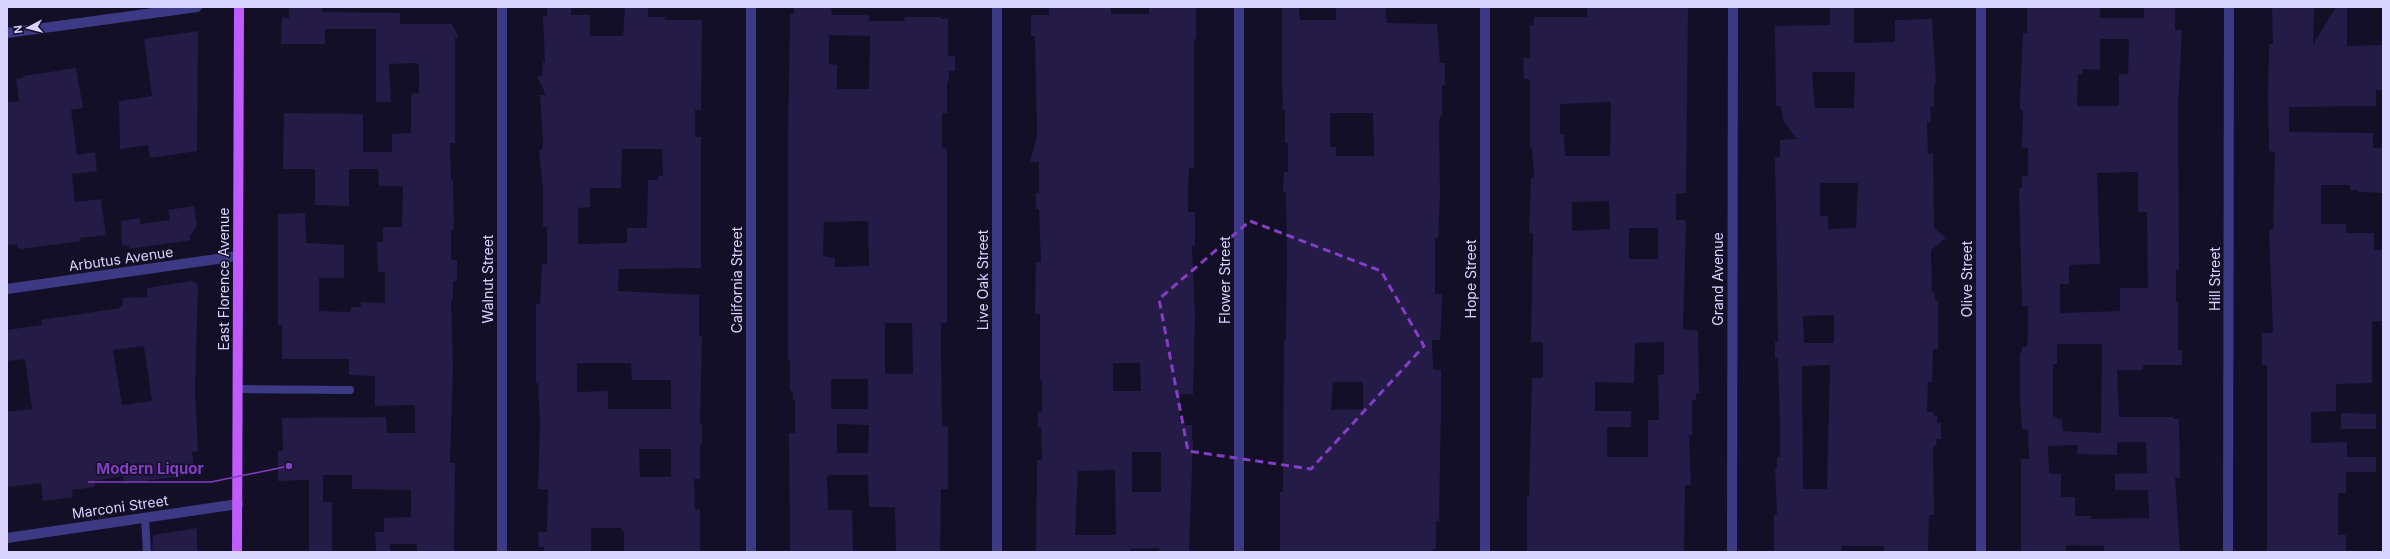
<svg xmlns="http://www.w3.org/2000/svg" width="2390" height="559" viewBox="0 0 2390 559" font-family="Inter,sans-serif">
<style>
.building{fill:#241b47;fill-rule:evenodd}
.lines{fill:none;stroke-linecap:round;stroke-linejoin:round}
.lane{stroke:#3d3a85;stroke-width:8}
.street{stroke:#3d3a85;stroke-width:10}
.primary{stroke:#c25bff;stroke-width:10}
.marked{fill:none;stroke:#843dc5;stroke-width:3;stroke-dasharray:8 5;stroke-linejoin:round}
.labels{text-anchor:middle;stroke-width:3;stroke-linejoin:round;paint-order:stroke}
.street-label{font-size:14px;fill:#d9d4ff;stroke:#130f26}
.leader{fill:none;stroke:#843dc5;stroke-width:1.5}
.callout-dot{fill:#843dc5;stroke:#130f26;stroke-width:1.5}
.callout-label{font-size:15px;text-anchor:middle;font-weight:bold;fill:#843dc5;stroke:#130f26;stroke-width:3;stroke-linejoin:round;paint-order:stroke}
</style>
<rect width="100%" height="100%" fill="#130f26"/>
<!-- building -->
<g class="building">
<polygon points="289,7 322,7 322,12 400,13 400,24 452,24 459,38 455,38 455,143 450,143 451,180 453,180 454,230 451,230 451,260 457,260 457,281 453,281 453,300 451,300 453,365 450,463 455,463 454,552 417,552 417,544 390,544 390,552 376,552 375,532 384,532 384,518 411,517 411,490 352,489 352,475 323,475 323,502 332,502 332,552 309,552 309,480 278,481 278,451 283,451 282,418 386,417 387,433 415,433 415,405 375,406 375,376 349,375 349,359 282,359 282,325 278,325 278,214 305,213 306,243 344,245 344,278 319,278 319,311 351,312 351,307 361,307 361,302 385,303 385,272 378,272 377,242 383,242 383,227 402,227 403,186 379,186 378,169 349,169 349,206 315,205 315,169 283,169 284,113 363,114 363,152 392,152 392,134 411,133 411,94 419,93 419,67 417,63 389,64 391,102 376,102 376,29 325,29 325,44 281,44 282,17 289,19"/>
<path d="M547,7H571V15H590V36H623L625,7H648V17H665V20H702L701,110H695V137H701V268L619,269L618,291L699,295V335L702,336L700,423H702V445H700V479H694L695,509H700V552H624V531H622V528H591V552H544V547H539L538,532H547L548,489H538L540,426L538,383H536V304H540L542,264H547V227H543V188L539,150H542L543,142L540,95H546L537,76H542L543,62H545L543,16H547ZM622,149H662L663,176H658V180H648L647,228H627V243L578,244V208L590,207V188H621ZM577,363H631L632,380H671V409H608V391L577,392ZM639,449H671V477H640Z"/>
<path d="M794,7H831L832,15H866L869,16V21H904L905,17H941V19H948V56H955V71H949V81H947V113H942V148H946L947,152V323H941V351L942,425L948,427V489H941L940,552H896L895,507H869L868,475H829L827,478L828,510H852L853,552H790L789,433H795V400H793V391H790V362L788,359V136L790,14H794ZM829,35L870,36L869,89H837V65L829,64ZM868,221L869,266L835,267V258L823,256L824,222ZM885,323H912L913,374H885ZM831,379H868V409H831ZM837,424L869,425L868,453H837Z"/>
<path d="M1049,7H1111V14H1149V7H1196V39H1194V168H1189L1188,185V212H1195V246H1192L1195,316L1193,394H1180L1179,422H1185V425H1192V439H1193L1189,552H1159V548L1130,549V552H1036L1037,460H1042L1041,427H1038V412H1042V380H1040V314H1035L1036,262H1041L1039,209H1036V193H1039V162H1030L1037,136L1035,36H1031V15H1049ZM1113,363H1140L1141,391H1113ZM1132,452H1161V492H1132ZM1115,470L1116,535H1075L1078,471Z"/>
<path d="M1282,7H1299L1300,20H1336V7H1385L1387,23L1437,24L1440,63H1445V85H1442V116H1440L1439,125L1440,196L1438,238H1435V294H1442L1441,324L1440,340H1432L1433,370H1441V408L1439,521H1436V549H1433V552H1280V492H1283L1284,340H1286L1287,259L1286,192H1283L1284,172H1288V143H1285V110H1283L1282,80ZM1330,113H1373L1374,156H1336V147H1330ZM1333,382H1363V409L1331,410Z"/>
<path d="M1587,7H1688L1686,193L1676,194V220H1685L1686,226L1683,329L1698,331L1699,393H1696V400L1692,401V435H1689L1691,485H1685L1684,552H1527V496H1529L1532,378H1543V342H1531L1533,233H1529L1531,178H1534L1532,147H1530V81L1529,79H1524L1523,58H1530V25H1534V17H1587ZM1611,102L1610,156H1565L1564,134H1560V104ZM1609,201L1610,229L1572,231V202ZM1629,228H1658V259H1629ZM1664,342V375H1658L1659,420H1648V457H1607V427H1631V411H1595V382L1634,383L1635,343Z"/>
<path d="M1830,7H1854V43L1895,42V20L1932,19L1936,84H1934V106L1930,108L1931,122H1927L1928,154L1933,153L1934,228L1946,238L1931,250L1932,291L1935,294V301H1938V349H1933L1932,382H1928L1927,412H1933L1934,416H1937V423H1941V439H1936L1937,446H1933L1934,515H1929L1928,552H1884V546H1842L1841,552H1774V515H1777L1775,469H1777V457H1780V429L1778,358H1775V342H1778L1775,157H1780V140L1797,139L1783,120L1781,106H1776L1775,26L1830,25ZM1812,72H1855L1854,108H1815ZM1820,183H1858L1856,228L1828,229V216H1820ZM1834,315V343H1804L1803,316ZM1830,365L1827,489H1803L1802,366Z"/>
<path d="M2027,7H2100V18H2144V7H2175V30H2182L2178,107L2179,270H2176V302H2178V350H2182V365H2143V370H2117L2119,417H2174V419H2179L2180,478H2175L2180,551L2104,552V546L2066,545V552H2021V459H2029L2028,430L2022,429L2020,398V353H2022V347H2027L2028,336V306H2022L2019,188H2022V176H2028V148L2022,147L2023,110H2020V98L2023,33H2027ZM2100,39H2129L2128,74H2119V106H2077L2078,74H2083V69L2100,70ZM2138,172V212H2147L2148,288H2120V311L2060,313V284H2069V265L2100,264L2097,173ZM2057,344H2102L2101,433L2063,431L2062,420L2053,416V364H2057ZM2117,442H2146L2147,473L2115,474V490H2148L2149,518L2091,519V516H2075V497H2061V474H2049L2048,446L2078,445L2077,454L2117,455Z"/>
<polygon points="2272,7 2314,7 2313,45 2336,7 2347,7 2347,46 2383,45 2383,90 2376,90 2376,106 2289,107 2289,132 2373,133 2373,148 2383,148 2383,193 2358,192 2358,190 2350,190 2350,185 2321,185 2321,224 2346,224 2346,233 2374,233 2374,250 2383,250 2383,321 2372,321 2372,383 2336,384 2336,411 2311,412 2311,443 2347,442 2347,457 2376,457 2376,472 2346,472 2346,493 2338,493 2338,535 2346,535 2346,552 2267,552 2267,365 2262,365 2262,333 2273,333 2269,230 2273,230 2275,152 2269,151 2268,97 2269,44 2273,44"/>
<polygon points="198,31 197,151 150,158 148,145 120,149 119,101 152,96 144,39"/>
<polygon points="76,68 83,108 71,110 77,155 95,152 97,171 72,174 75,202 101,199 106,235 80,238 81,241 22,249 18,248 17,244 7,245 7,102 19,101 16,79 23,78 23,76"/>
<polygon points="194,206 197,225 190,236 191,240 129,249 129,245 122,246 121,221 140,218 140,224 170,220 168,210"/>
<path d="M192,281L198,285L195,389L198,451L192,452L195,474L124,484L123,476L94,481L95,487L72,490L73,497L43,501L41,483L7,487V412L32,409L25,359L7,361V330L42,325L41,320L120,308V306H123L122,298L147,297V288ZM144,346L152,401L122,405L113,350Z"/>
<polygon points="2341,413 2376,414 2376,429 2341,429"/>
<polygon points="197,528 197,552 152,552 153,535"/>
</g>
<g class="lines">
<!-- lane -->
<g class="lane">
<polyline points="238,389 350,390"/>
<polyline points="145,518 147,552"/>
</g>
<!-- street -->
<g class="street">
<polyline points="751,7 751,552"/>
<polyline points="997,7 997,552"/>
<polyline points="7,33 197,7"/>
<polyline points="7,289 238,256"/>
<polyline points="7,538 238,504"/>
<polyline points="502,552 502,7"/>
<polyline points="1239,552 1239,7"/>
<polyline points="1485,552 1485,7"/>
<polyline points="1732,552 1733,7"/>
<polyline points="1981,552 1981,7"/>
<polyline points="2228,552 2229,7"/>
</g>
<!-- primary -->
<polyline class="primary" points="237,552 239,7"/>
</g>
<!-- marked area -->
<path class="marked" d="M1250,221L1381,271L1424,346L1311,469L1188,451L1159,299Z"/>
<g class="labels">
<!-- street labels -->
<g class="street-label">
<text transform="translate(121 259) rotate(-8)" y="5">Arbutus Avenue</text>
<text transform="translate(224 279) rotate(-90)" y="5">East Florence Avenue</text>
<text transform="translate(488 279) rotate(-90)" y="5">Walnut Street</text>
<text transform="translate(1471 279) rotate(-90)" y="5">Hope Street</text>
<text transform="translate(1718 279) rotate(-90)" y="5">Grand Avenue</text>
<text transform="translate(1967 279) rotate(-90)" y="5">Olive Street</text>
<text transform="translate(2215 279) rotate(-90)" y="5">Hill Street</text>
<text transform="translate(737 280) rotate(-90)" y="5">California Street</text>
<text transform="translate(983 280) rotate(-90)" y="5">Live Oak Street</text>
<text transform="translate(1225 280) rotate(-90)" y="5">Flower Street</text>
<text transform="translate(120 507) rotate(-8)" y="5">Marconi Street</text>
</g>
</g>
<!-- callouts -->
<path class="leader" d="M289 466L211 482H88"/>
<circle class="callout-dot" cx="289" cy="466" r="4"/>
<g class="callout-label">
<text x="150" y="474">Modern Liquor</text>
</g>
<!-- border -->
<rect width="2390" height="559" fill="none" stroke="#d9d4ff" stroke-width="16"/>
<!-- north arrow -->
<g transform="translate(28 28) rotate(263)" stroke="#130f26" stroke-width="3" paint-order="stroke">
<path d="M0-3L7 15L0 10L-7 15Z" fill="#d9d4ff"/>
<text y="-6" font-size="11" font-weight="bold" text-anchor="middle" fill="#d9d4ff">N</text>
</g>
</svg>
